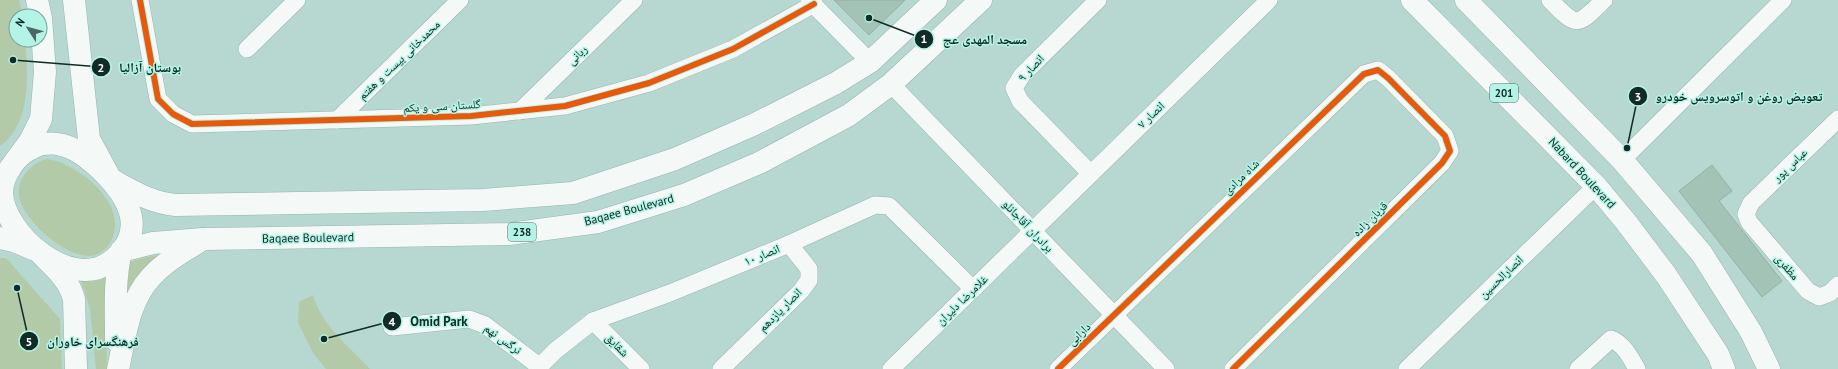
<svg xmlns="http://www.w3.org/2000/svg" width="1838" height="369" viewBox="0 0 1838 369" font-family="'PT Sans','Noto Naskh Arabic',sans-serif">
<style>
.green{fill:#b3caa9}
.building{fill:#a2c3b6;stroke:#97afa7}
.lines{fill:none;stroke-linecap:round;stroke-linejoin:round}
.minor-casing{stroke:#98b4ae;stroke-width:18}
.secondary-casing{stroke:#98b4ae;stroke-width:23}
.primary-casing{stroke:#98b4ae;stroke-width:23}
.minor{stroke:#f4f9f8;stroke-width:17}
.secondary{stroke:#f4f9f8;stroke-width:22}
.primary{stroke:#f4f9f8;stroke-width:22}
.cycleway-casing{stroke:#b4f4e6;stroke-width:8}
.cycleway{stroke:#e8590c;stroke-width:6}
.labels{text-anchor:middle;stroke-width:3;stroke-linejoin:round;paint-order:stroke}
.shield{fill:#b4f4e6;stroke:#426760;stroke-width:1}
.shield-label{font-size:11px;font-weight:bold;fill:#112b26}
.street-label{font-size:12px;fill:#112b26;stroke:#b4f4e6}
.leader{fill:none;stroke:#112b26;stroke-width:1.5}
.callout-dot{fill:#112b26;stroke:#b4f4e6;stroke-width:1.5}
.mark-label{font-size:12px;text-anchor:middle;font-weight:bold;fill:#fff}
.callout-label{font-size:13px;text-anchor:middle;font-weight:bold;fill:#112b26;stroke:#b4f4e6;stroke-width:3;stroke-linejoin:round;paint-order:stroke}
</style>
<rect width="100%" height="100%" fill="#b6d8d1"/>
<!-- green -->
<g class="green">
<path d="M0,0H19L23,16H16V40H25C28,75 32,123 0,146Z"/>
<path d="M48,159C78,164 126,202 113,236C110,244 106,250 98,254C73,266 22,220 19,196C18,187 21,179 26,173C33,165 38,161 48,159Z"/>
<polygon points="167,254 125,300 127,263 147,257"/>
<polygon points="0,258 6,258 60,319 62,369 0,369"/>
<polygon points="105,273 107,369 96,369 90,309 80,277"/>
<path d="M313,295C321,325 349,346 370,369H326L313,353L298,322L299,302Z"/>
</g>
<!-- building -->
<g class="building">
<polygon points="834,0 905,0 869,35"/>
<polygon points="1712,165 1732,191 1719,201 1782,281 1762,297 1679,191"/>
</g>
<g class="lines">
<!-- minor casing -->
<g class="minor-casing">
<g id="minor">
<polyline points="140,0 158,99 173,114 192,124 471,116 565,106 649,83 733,49 814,4"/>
<polyline points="809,0 870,62"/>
<path d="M1550,0C1578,29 1577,26 1604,0"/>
<polyline points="247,49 297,0"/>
<polyline points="891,84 1166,369"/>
<polyline points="520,111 634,0"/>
<polyline points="1838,119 1751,203 1746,214 1749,222 1808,291 1819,297 1830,293 1838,285"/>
<polyline points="337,120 460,0"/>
<polyline points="1622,160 1783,0"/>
<polyline points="1091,174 1020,101 1014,88 1022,75 1098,0"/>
<polyline points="593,321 641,369"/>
<polyline points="392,327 469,319 485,325 539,366"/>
<polyline points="537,369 555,351 593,321 670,293 789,244 875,205 889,206 973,289"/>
<polyline points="721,369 801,291 809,280 809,269 789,244"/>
<polyline points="891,369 1269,0"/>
<polyline points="1058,369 1364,74 1378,70 1388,78 1445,136 1450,151 1442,163 1233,369"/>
<polyline points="1407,369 1596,186"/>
<path d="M1578,369L1611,339C1623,343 1631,358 1637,369"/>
</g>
</g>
<!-- secondary casing -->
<g class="secondary-casing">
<g id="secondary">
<polyline points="74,0 89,139 108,174"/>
<polyline points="16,160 30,141 41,119 45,72 41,18 37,0"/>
<path d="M42,255C56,269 69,280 74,299L76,369"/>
<path d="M116,340C116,310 114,281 121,251"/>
<path d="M118,369C125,338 128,302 151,277C165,261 185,251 203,239"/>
</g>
</g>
<!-- primary casing -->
<g class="primary-casing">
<g id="primary">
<polyline points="1412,0 1596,186 1626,222 1666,275 1718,354 1724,369"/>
<polyline points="1466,0 1622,160 1702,254 1751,332 1769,369"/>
<path d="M42,144C46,144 52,143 57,144C74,146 89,159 101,170C129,197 149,232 110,262C70,291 4,234 2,193C2,184 6,174 11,167C18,155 28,149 42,144Z"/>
<path d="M112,180C132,191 152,203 175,205L483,200L573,193L675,159L755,124L836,83L870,62L936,0"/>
<polyline points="0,238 14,241 33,249"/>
<polyline points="121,251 153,243 203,239 509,234 598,222 684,195 759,163 849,115 891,84 981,0"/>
</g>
</g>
<!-- minor -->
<use href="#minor" class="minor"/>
<!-- secondary -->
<use href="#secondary" class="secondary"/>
<!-- primary -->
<use href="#primary" class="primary"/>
<!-- cycleway casing -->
<g class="cycleway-casing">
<g id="cycleway">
<polyline points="140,0 158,99 173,114 192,124 471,116 565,106 649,83 733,49 814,4"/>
<polyline points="1058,369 1364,74 1378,70 1388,78 1445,136 1450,151 1442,163 1233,369"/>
</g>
</g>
<!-- cycleway -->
<use href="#cycleway" class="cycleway"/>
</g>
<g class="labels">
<!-- shield labels -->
<g class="shield">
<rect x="1490" y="84" width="28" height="18" rx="3"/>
<rect x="508" y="223" width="28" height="18" rx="3"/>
</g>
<g class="shield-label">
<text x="1504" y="97">201</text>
<text x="522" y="236">238</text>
</g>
<!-- street labels -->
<g class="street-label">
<text transform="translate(577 55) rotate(-44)" y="4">ربانی</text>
<text transform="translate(399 60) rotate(-44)" y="4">محمدخانی بیست و هفتم</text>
<text transform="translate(1031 68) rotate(-47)" y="4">انصار ۹</text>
<text transform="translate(442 106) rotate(-3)" y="4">گلستان سی و یکم</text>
<text transform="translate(1151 115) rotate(-44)" y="4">انصار ۷</text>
<text transform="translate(1790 165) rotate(-44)" y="4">عباس پور</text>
<text transform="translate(1582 173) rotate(47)" y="4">Nabard Boulevard</text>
<text transform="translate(1241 177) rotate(-44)" y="4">شاه مرادی</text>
<text transform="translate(629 210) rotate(-15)" y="4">Baqaee Boulevard</text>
<text transform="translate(1370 219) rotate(-45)" y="4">قربان زاده</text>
<text transform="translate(1028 226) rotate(46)" y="4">برادران آقاجانلو</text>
<text transform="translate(308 238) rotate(-1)" y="4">Baqaee Boulevard</text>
<text transform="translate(762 255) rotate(-22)" y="4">انصار ۱۰</text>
<text transform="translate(1787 267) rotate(49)" y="4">مظفری</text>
<text transform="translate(1501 277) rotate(-44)" y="4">انصارالحسین</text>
<text transform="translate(962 300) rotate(-44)" y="4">غلامرضا دلیران</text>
<text transform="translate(780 310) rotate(-45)" y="4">انصار یازدهم</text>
<text transform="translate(1079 334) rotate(-44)" y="4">دارابی</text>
<text transform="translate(503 339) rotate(36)" y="4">نرگس نهم</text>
<text transform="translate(617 345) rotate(45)" y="4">شقایق</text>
</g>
</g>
<!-- callouts -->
<path class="leader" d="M869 18L924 39M13 60L101 67M1627 148L1638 96M324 339L392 321M17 288L29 341"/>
<g class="callout-dot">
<circle cx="869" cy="18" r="4"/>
<circle cx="13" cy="60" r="4"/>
<circle cx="1627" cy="148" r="4"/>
<circle cx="324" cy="339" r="4"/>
<circle cx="17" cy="288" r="4"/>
<circle cx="924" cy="39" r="10"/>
<circle cx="101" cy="67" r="10"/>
<circle cx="1638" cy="96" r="10"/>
<circle cx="392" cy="321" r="10"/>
<circle cx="29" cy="341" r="10"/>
</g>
<g class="mark-label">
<text x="924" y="43">1</text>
<text x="101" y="72">2</text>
<text x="1638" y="101">3</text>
<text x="392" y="326">4</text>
<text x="29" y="346">5</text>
</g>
<g class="callout-label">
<text x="985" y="44">مسجد المهدی عج</text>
<text x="150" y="72">بوستان آزالیا</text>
<text x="1739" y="101">تعویض روغن و اتوسرویس خودرو</text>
<text x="439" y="326">Omid Park</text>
<text x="93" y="346">فرهنگسرای خاوران</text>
</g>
<!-- north arrow -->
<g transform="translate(28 28) rotate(306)"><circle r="19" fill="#b4f4e6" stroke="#73a499"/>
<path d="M0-3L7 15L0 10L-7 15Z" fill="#4b6862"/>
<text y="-6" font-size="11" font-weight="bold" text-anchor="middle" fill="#112b26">N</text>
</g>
</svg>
